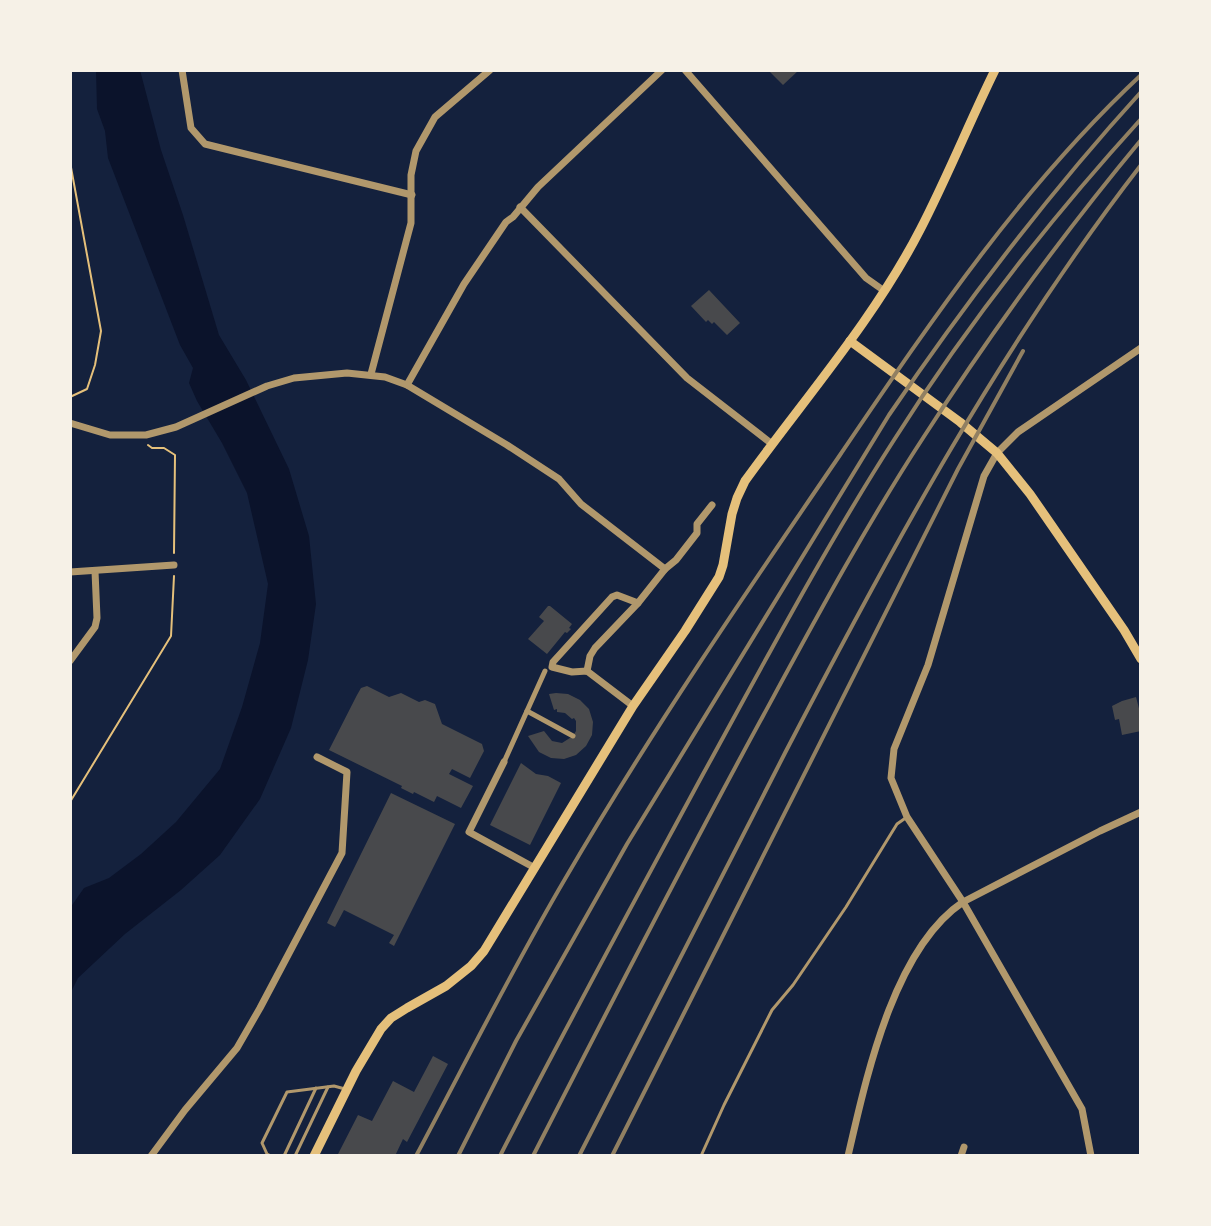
<svg xmlns="http://www.w3.org/2000/svg" width="1211" height="1226" viewBox="0 0 1211 1226" font-family="Manrope,sans-serif">
<style>
.water{fill:#0b132b}
.building{fill:#48494c}
.lines{fill:none;stroke-linecap:round;stroke-linejoin:round}
.path{stroke:#e5c07b;stroke-width:2}
.service{stroke:#b1986c;stroke-width:3}
.pedestrian{stroke:#b1986c;stroke-width:5}
.minor{stroke:#b1986c;stroke-width:7}
.secondary{stroke:#e5c07b;stroke-width:9}
.rail{stroke:#918062;stroke-width:4}
</style>
<rect width="100%" height="100%" fill="#14213d"/>
<!-- water -->
<polygon class="water" points="96,70 140,70 161,150 183,215 219,335 246,380 289,469 309,536 316,604 308,660 291,728 260,799 220,855 181,890 125,934 78,978 70,994 70,908 84,888 109,878 141,854 176,822 220,769 242,707 260,643 268,584 247,493 222,443 197,401 189,383 193,368 180,345 108,158 105,131 97,109"/>
<!-- building -->
<g class="building">
<polygon points="768,70 799,70 783,85"/>
<polygon points="709,290 740,323 727,335 714,322 712,324 708,320 706,322 691,306"/>
<polygon points="548,606 550,606 572,624 569,628 571,629 567,633 565,632 547,654 528,639 544,621 539,617"/>
<polygon points="367,686 389,697 401,693 419,702 425,700 435,704 442,724 482,744 484,751 470,778 452,769 449,774 473,786 461,808 437,796 434,802 414,792 413,794 401,788 402,786 329,750 357,695 361,688"/>
<polygon points="556,693 568,694 580,700 589,709 593,722 592,735 586,746 576,755 564,759 551,758 539,752 528,736 544,731 552,741 562,743 573,736 576,731 576,721 574,718 572,719 565,713 557,712 557,709 554,710 549,694"/>
<polygon points="1136,697 1141,716 1141,731 1122,735 1119,719 1115,720 1112,706 1122,701"/>
<polygon points="521,763 536,774 548,776 561,783 530,845 490,825"/>
<polygon points="391,793 455,824 394,946 389,943 394,935 344,910 335,927 327,923"/>
<polygon points="433,1056 448,1064 407,1142 403,1139 395,1156 337,1156 358,1115 372,1121 393,1081 414,1092"/>
</g>
<g class="lines">
<!-- path -->
<g class="path">
<polyline points="70,162 101,331 95,365 87,389 70,397"/>
<polyline points="148,445 152,448 164,448 175,455 174,553"/>
<polyline points="70,802 171,636 174,576"/>
</g>
<!-- service -->
<g class="service">
<polyline points="271,1156 267,1154 262,1143 287,1092 334,1086 345,1089"/>
<polyline points="284,1156 316,1088"/>
<polyline points="295,1156 328,1087"/>
<polyline points="701,1156 724,1105 772,1010 793,985 846,907 897,824 907,817"/>
</g>
<!-- pedestrian -->
<g class="pedestrian">
<polyline points="527,711 573,736"/>
<polyline points="504,762 545,671"/>
</g>
<!-- minor -->
<g class="minor">
<polyline points="182,70 191,128 205,144 412,195"/>
<polyline points="685,70 866,278 883,290"/>
<polyline points="520,207 687,378 772,444"/>
<polyline points="371,374 411,223 411,175 416,151 435,117 490,70"/>
<polyline points="407,385 464,284 506,222 513,217 538,187 662,70"/>
<polyline points="70,423 110,435 146,435 176,427 267,386 294,378 347,373 385,377 407,385 507,445 559,479 581,504 665,569"/>
<polyline points="70,572 174,565"/>
<polyline points="70,661 95,627 97,618 95,571"/>
<polyline points="587,671 590,656 595,648 638,603 665,569 676,560 697,533 697,524 712,505"/>
<polyline points="633,706 587,671 572,672 552,667 553,662 612,597 617,595 638,603"/>
<polyline points="504,762 469,832 535,868"/>
<polyline points="151,1156 185,1110 237,1048 260,1008 342,853 347,772 317,757"/>
<path d="M848,1156C866,1079 893,949 963,902L1100,831L1141,812"/>
<polyline points="961,1156 964,1147"/>
<polyline points="1091,1156 1082,1109 963,902 907,817 891,778 894,749 928,665 984,476 997,453 1018,432 1141,348"/>
</g>
<!-- secondary -->
<g class="secondary">
<polyline points="850,341 960,422 997,453 1030,494 1124,630 1141,659"/>
<path d="M314,1156L356,1071L381,1029L391,1018L407,1008L446,986L471,966L484,951L633,706L685,631L719,577L723,565L732,514L737,498L745,481C804,399 873,321 920,230C947,178 969,123 995,70"/>
</g>
<!-- rail -->
<g class="rail">
<path d="M416,1156C465,1064 512,969 565,879C650,733 745,594 840,455C931,321 1022,186 1141,75"/>
<path d="M458,1156L516,1041L627,844L889,415C966,302 1049,193 1141,92"/>
<path d="M500,1156C565,1028 634,902 702,776C764,663 824,549 894,440C966,326 1051,218 1141,119"/>
<path d="M533,1156C608,1009 684,861 763,716C814,622 865,527 923,438C990,334 1062,235 1141,140"/>
<path d="M579,1156C647,1021 716,887 785,753C891,549 1000,347 1141,165"/>
<polyline points="612,1156 958,469 1023,351"/>
</g>
</g>
<!-- border -->
<rect width="1211" height="1226" fill="none" stroke="#f6f1e7" stroke-width="144"/>
</svg>
